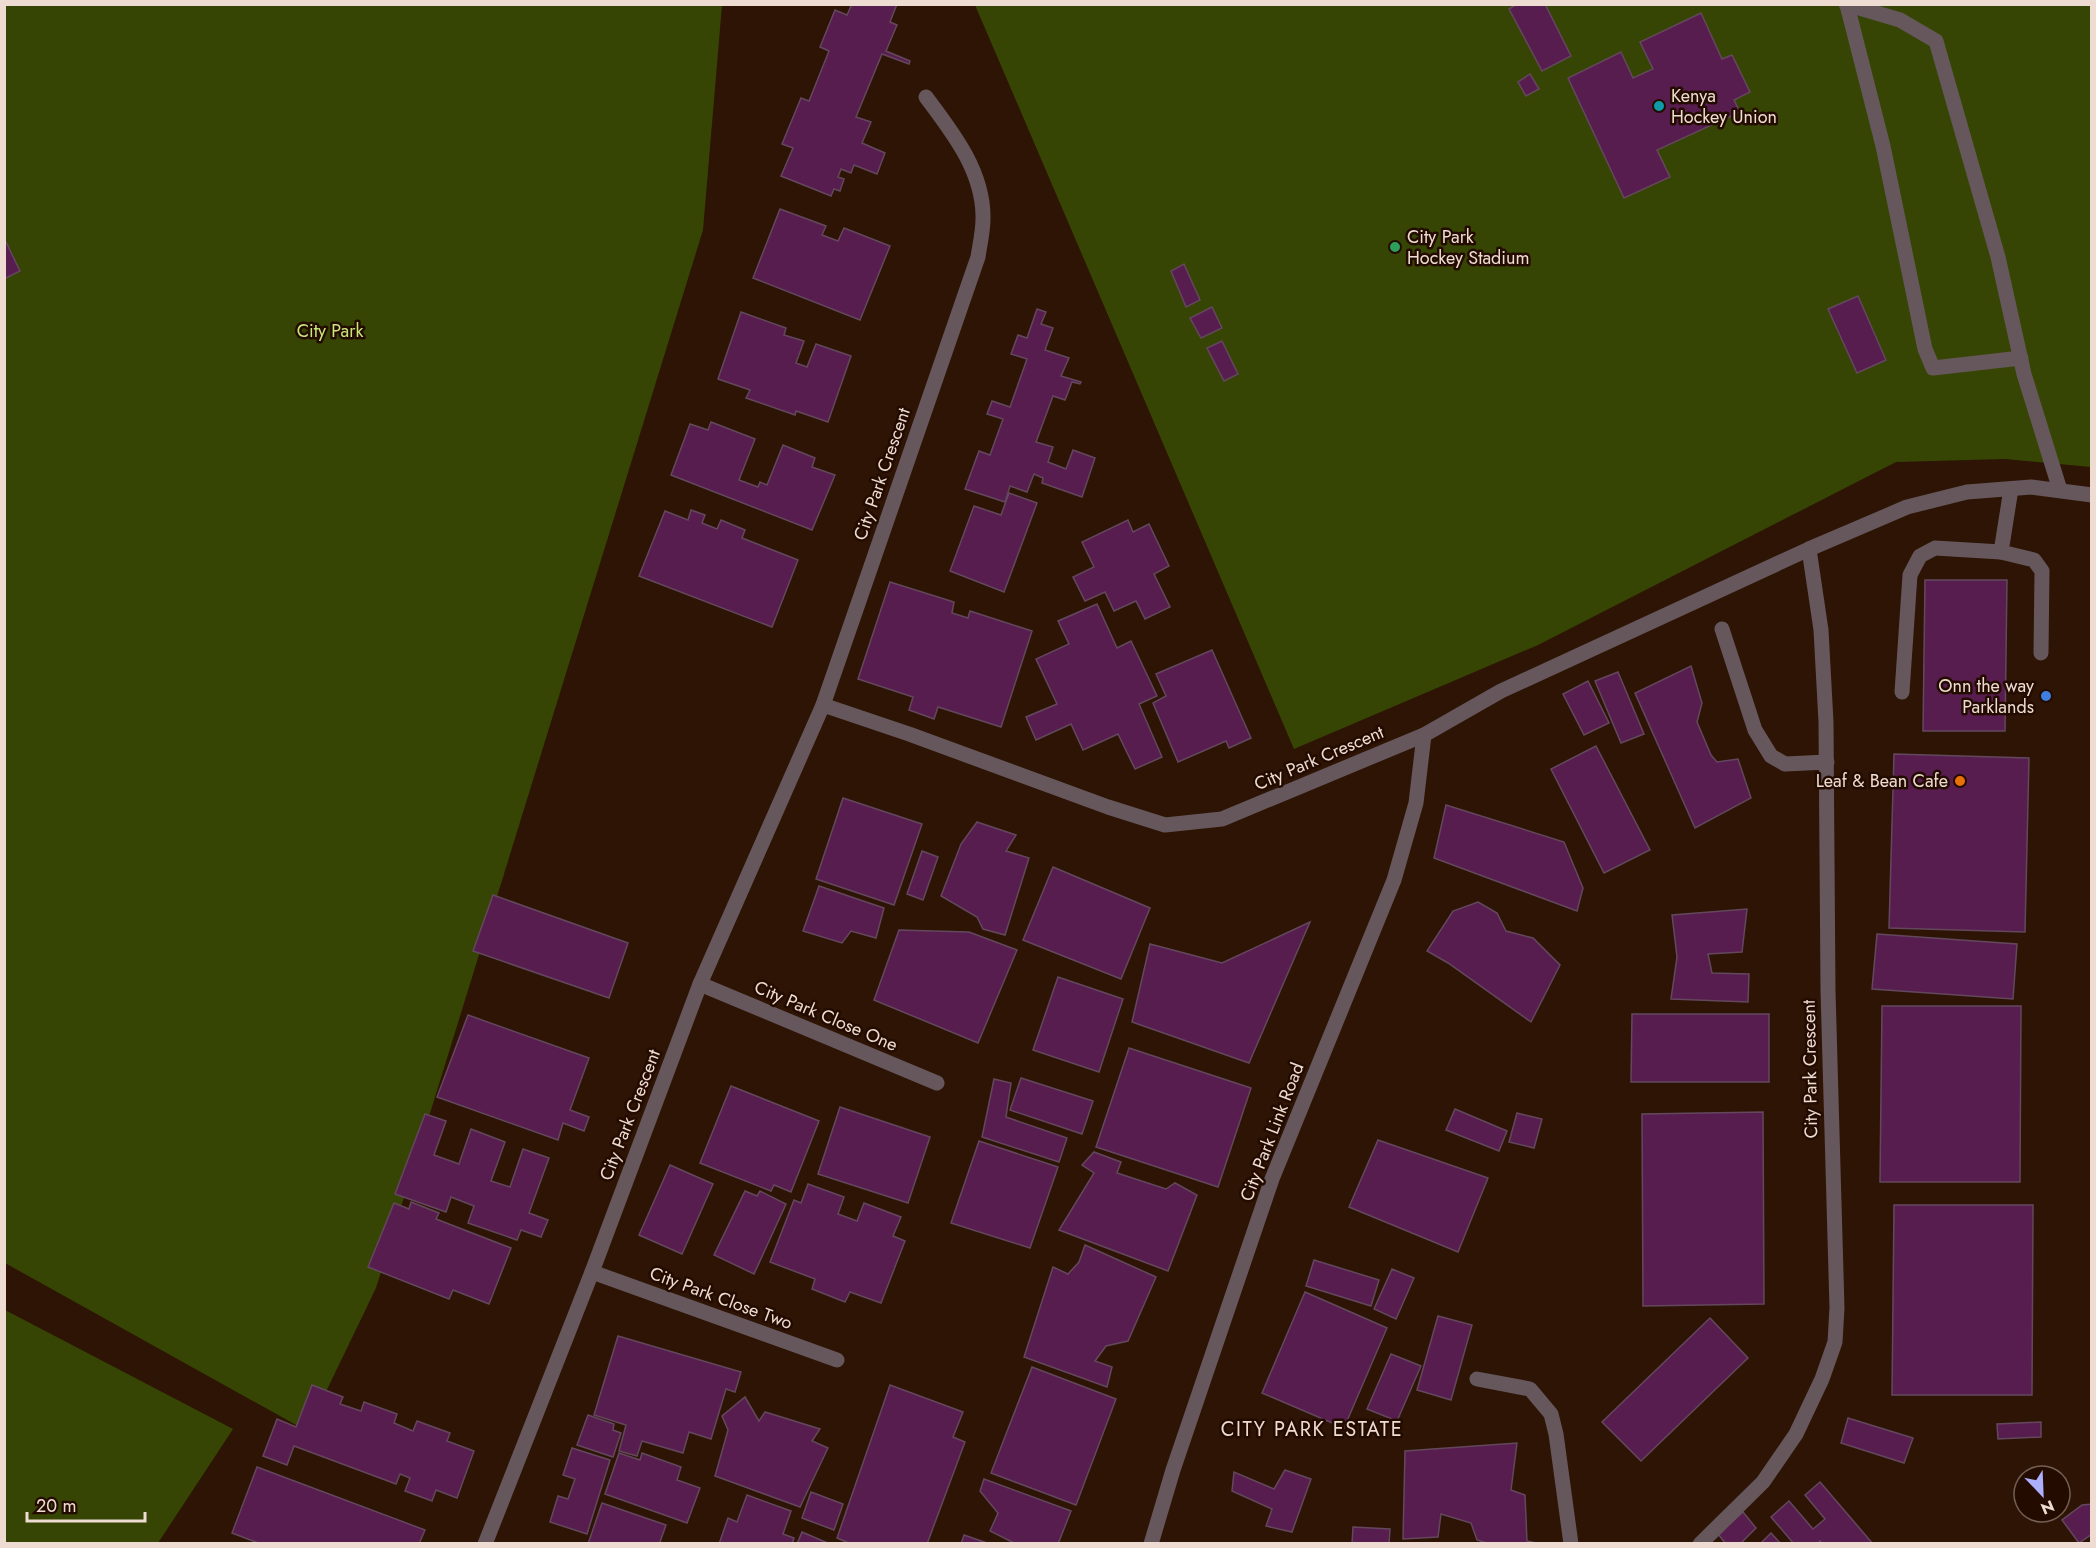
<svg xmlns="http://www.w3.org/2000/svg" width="2096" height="1548" viewBox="0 0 2096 1548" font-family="Jost,sans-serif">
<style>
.green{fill:#374504}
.building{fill:#581d4f;stroke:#63485d;stroke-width:1.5}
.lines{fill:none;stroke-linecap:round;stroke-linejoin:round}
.minor{stroke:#66575c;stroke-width:15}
.culture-dot{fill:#0f9aa8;stroke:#230b00;stroke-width:2}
.leisure-dot{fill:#2e9e5b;stroke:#230b00;stroke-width:2}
.shop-dot{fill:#3f7fe0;stroke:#230b00;stroke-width:2}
.food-dot{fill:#e8710a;stroke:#230b00;stroke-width:2}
.labels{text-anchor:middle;stroke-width:5;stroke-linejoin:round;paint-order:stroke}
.poi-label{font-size:18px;fill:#eedcd2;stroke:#230b00;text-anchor:start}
.park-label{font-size:18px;fill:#c9e679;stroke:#230b00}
.street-label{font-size:18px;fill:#eedcd2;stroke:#230b00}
.neighbourhood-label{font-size:20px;letter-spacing:1.5px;fill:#eedcd2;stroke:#230b00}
</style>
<rect width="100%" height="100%" fill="#2d1404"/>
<!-- green -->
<g class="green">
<polygon points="5,5 722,5 703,230 376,1288 307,1431 5,1263"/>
<polygon points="975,5 2091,5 2091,467 2005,459 1896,462 1538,645 1294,749"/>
<polygon points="5,1310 233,1429 158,1543 5,1543"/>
</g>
<!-- building -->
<g class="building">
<polygon points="852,4 897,4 890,22 897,25 886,51 910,61 909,64 882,54 856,117 871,122 862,143 885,153 877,174 854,165 851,173 841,169 838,177 844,179 840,191 834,189 831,196 781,176 793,148 782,144 801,98 809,101 829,51 820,47 835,10 847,15"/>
<polygon points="1517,4 1545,4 1571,56 1542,71 1509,9"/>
<polygon points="1701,13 1722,59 1732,55 1750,92 1734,100 1740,112 1657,150 1670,177 1624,198 1568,78 1621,52 1633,78 1653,69 1640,42"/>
<polygon points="1530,74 1539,89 1526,96 1518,82"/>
<polygon points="780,209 826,226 822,235 838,241 844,228 890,246 860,320 753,278"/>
<polygon points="6,242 20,271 4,279 4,243"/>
<polygon points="1184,264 1200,300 1186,307 1171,271"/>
<polygon points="1858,296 1886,360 1857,373 1828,309"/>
<polygon points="1212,307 1222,328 1201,338 1190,318"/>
<polygon points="1037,309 1046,312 1041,324 1053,328 1045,350 1069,358 1061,376 1081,382 1080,384 1072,382 1065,400 1053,396 1036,442 1053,447 1048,462 1066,469 1073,450 1095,458 1082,497 1042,483 1043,478 1034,474 1027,492 1010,486 1005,502 965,489 979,451 990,455 1003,419 987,414 992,401 1010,407 1027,359 1011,354 1018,335 1027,338"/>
<polygon points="741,312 786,328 784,335 804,341 796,363 807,367 816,344 851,356 828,422 796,411 795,415 746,398 750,390 718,379"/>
<polygon points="1222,341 1238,374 1224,381 1207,348"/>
<polygon points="711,422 755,439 739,480 758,487 760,482 767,485 783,445 815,458 812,467 835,475 812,530 671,475 690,424 708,430"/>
<polygon points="1009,493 1037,503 1004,592 950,571 974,506 1001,515"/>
<polygon points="691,510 705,515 702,523 717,529 721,520 745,530 742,538 798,560 772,627 639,576 665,511 688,520"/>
<polygon points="1128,520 1133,532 1149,524 1169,566 1154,574 1170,607 1145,619 1136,601 1114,611 1105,592 1085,601 1073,577 1094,567 1082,542"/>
<polygon points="1925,580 2007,580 2005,731 1923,731"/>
<polygon points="890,582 954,602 952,613 968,618 970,611 1032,631 1001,727 938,707 934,719 909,710 913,697 858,679"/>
<polygon points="1097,604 1117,648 1131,641 1157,696 1139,704 1162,757 1135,769 1118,734 1083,750 1071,724 1036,740 1026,717 1057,704 1036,659 1069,644 1058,621"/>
<polygon points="1212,650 1251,738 1229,748 1226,741 1178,762 1153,703 1166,696 1156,674"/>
<polygon points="1691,666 1702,703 1697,722 1711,755 1717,762 1738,759 1751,798 1695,828 1635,693"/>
<polygon points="1618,672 1644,734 1621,743 1595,681"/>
<polygon points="1588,681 1609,723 1584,735 1563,694"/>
<polygon points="1596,746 1650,850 1604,873 1551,769"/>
<polygon points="1894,754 2029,758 2025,932 1889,928"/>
<polygon points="843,798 922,824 894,905 816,879"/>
<polygon points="1446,805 1564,842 1583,888 1577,911 1434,858"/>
<polygon points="977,822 1016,835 1006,851 1029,858 1005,935 983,929 977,917 941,896 961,844"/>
<polygon points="922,851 938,857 923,900 907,894"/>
<polygon points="1053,867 1150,908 1121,979 1023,940"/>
<polygon points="819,886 884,908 876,938 851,931 842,943 803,931"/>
<polygon points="493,895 628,943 609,998 473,951"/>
<polygon points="1478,902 1497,913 1506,931 1533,938 1560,965 1531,1022 1448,963 1427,951 1453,911"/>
<polygon points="1747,909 1742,952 1708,954 1712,973 1749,974 1748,1002 1671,999 1677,957 1672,915"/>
<polygon points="1310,922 1249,1063 1132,1022 1150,944 1222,963"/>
<polygon points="899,930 969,932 1017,950 978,1043 874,1000"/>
<polygon points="1877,934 2017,944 2013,999 1872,989"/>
<polygon points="1058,977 1123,999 1099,1072 1033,1050"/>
<polygon points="1882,1006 2021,1006 2020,1182 1880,1182"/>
<polygon points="1632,1014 1769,1014 1769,1082 1631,1082"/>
<polygon points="468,1015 589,1058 570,1110 589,1117 584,1131 563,1123 558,1140 437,1097"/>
<polygon points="1129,1048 1251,1088 1218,1187 1096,1147"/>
<polygon points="1021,1078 1093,1101 1082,1134 1010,1110"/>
<polygon points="994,1079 1011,1083 1006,1117 1067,1138 1059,1162 982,1137"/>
<polygon points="731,1086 819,1121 791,1192 774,1185 771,1191 700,1163"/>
<polygon points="840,1107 930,1137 908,1203 818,1174"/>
<polygon points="1455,1109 1507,1131 1499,1151 1446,1130"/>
<polygon points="1763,1112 1764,1304 1643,1306 1642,1114"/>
<polygon points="1517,1113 1542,1119 1534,1148 1509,1142"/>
<polygon points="425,1114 446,1121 434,1155 459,1164 471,1129 505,1142 491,1181 510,1187 523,1149 549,1158 529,1213 548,1220 541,1237 521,1230 517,1240 468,1223 474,1206 451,1197 446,1212 395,1194"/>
<polygon points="1378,1140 1488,1178 1458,1252 1349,1207"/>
<polygon points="979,1141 1058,1167 1030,1248 951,1223"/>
<polygon points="1094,1152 1121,1162 1117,1173 1166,1189 1175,1183 1197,1195 1168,1271 1059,1230 1094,1173 1082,1165"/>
<polygon points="670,1165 713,1184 682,1254 639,1235"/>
<polygon points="808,1184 844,1197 838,1214 857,1221 864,1203 901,1217 893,1236 905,1241 881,1303 850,1292 845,1302 812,1289 815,1279 770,1262 794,1200 801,1203"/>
<polygon points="745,1191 757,1196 760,1191 786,1204 754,1274 714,1255"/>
<polygon points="411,1202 439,1213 436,1219 511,1248 489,1304 453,1290 449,1299 368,1267 394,1203 409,1209"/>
<polygon points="1894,1205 2033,1205 2032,1395 1892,1395"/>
<polygon points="1085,1245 1156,1277 1128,1341 1106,1346 1095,1361 1112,1367 1107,1387 1024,1357 1053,1267 1068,1274 1079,1262"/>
<polygon points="1314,1260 1379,1280 1371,1306 1306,1286"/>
<polygon points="1392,1269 1414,1278 1396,1319 1374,1309"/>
<polygon points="1305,1292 1387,1328 1344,1428 1262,1393"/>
<polygon points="1438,1316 1472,1325 1451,1400 1417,1390"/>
<polygon points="1710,1318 1748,1358 1641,1461 1602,1422"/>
<polygon points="618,1336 741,1372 735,1392 726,1389 711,1439 689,1432 683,1453 642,1441 637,1456 619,1451 626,1425 594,1415"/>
<polygon points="1391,1354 1421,1366 1397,1421 1367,1409"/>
<polygon points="1032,1367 1116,1399 1076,1505 991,1473"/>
<polygon points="312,1385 343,1397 340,1404 361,1411 364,1402 397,1414 394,1423 413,1431 417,1421 450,1433 447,1441 474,1451 457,1498 436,1490 432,1501 405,1491 410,1478 400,1474 396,1484 294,1446 287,1465 263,1456 277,1419 296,1427"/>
<polygon points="890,1385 963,1412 953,1437 965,1442 927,1544 851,1544 837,1538"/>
<polygon points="745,1397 759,1421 765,1412 820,1429 812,1441 828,1448 800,1507 715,1476 728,1430 722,1416"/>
<polygon points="588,1415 614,1424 613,1430 621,1433 613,1457 577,1445"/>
<polygon points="1848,1418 1913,1438 1904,1463 1841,1443"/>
<polygon points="2041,1422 2041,1437 1998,1439 1997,1424"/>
<polygon points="1517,1443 1511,1490 1525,1495 1527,1541 1541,1544 1490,1544 1477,1540 1471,1523 1441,1514 1438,1537 1403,1539 1405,1451"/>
<polygon points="572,1448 610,1460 587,1534 550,1522 558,1496 568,1499 575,1479 563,1475"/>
<polygon points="619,1453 640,1460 642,1453 681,1467 677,1480 700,1488 687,1523 605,1494"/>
<polygon points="257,1467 425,1530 419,1544 261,1544 232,1533"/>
<polygon points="1285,1470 1311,1479 1292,1532 1266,1526 1272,1509 1232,1491 1234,1472 1274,1489"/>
<polygon points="984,1479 1071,1511 1058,1544 1016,1544 990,1531 998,1513 980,1491"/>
<polygon points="1820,1482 1873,1544 1822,1544 1820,1541 1817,1544 1794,1544 1771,1517 1789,1501 1813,1529 1825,1519 1805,1495"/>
<polygon points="811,1492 843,1504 834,1530 802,1518"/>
<polygon points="747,1495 791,1511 783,1534 794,1538 792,1544 719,1544 728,1518 737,1522"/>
<polygon points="602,1503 666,1525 660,1542 664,1544 588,1544"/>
<polygon points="2092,1504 2092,1534 2079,1543 2062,1520 2082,1505"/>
<polygon points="1743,1512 1756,1528 1740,1544 1726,1544 1718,1534"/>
<polygon points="1353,1527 1390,1529 1389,1544 1352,1544"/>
<polygon points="802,1532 830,1544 797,1544"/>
<polygon points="1771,1533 1781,1544 1760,1544"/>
<polygon points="964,1535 990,1544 961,1544"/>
</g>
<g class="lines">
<!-- minor -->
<g class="minor">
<polyline points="1846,4 1900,20 1936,41 1998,257 2024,374 2060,490"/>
<polyline points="1847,5 1883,146 1925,349 1933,368 2021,358"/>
<polyline points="2011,489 2001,552 2034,560 2042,571 2041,653"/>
<polyline points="1722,629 1755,730 1771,756 1785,764 1827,762"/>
<polyline points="1902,692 1910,575 1920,556 1935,548 2001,552"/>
<polyline points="823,705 909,734 1108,807 1165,825 1222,819 1424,735 1501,691 1809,549 1907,507 1967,492 2031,487 2092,495"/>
<polyline points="700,984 937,1083"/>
<polyline points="592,1272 837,1360"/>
<polyline points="1477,1379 1530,1389 1551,1414 1556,1434 1571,1544"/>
<path d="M485,1544L592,1272L700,984L823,705L978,257C980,244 983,231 983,219C984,172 953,133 926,97"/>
<polyline points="1151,1544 1173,1470 1272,1179 1394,880 1416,803 1424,735"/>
<polyline points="1700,1544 1763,1482 1796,1434 1822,1379 1835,1342 1837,1308 1828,991 1826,722 1821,630 1809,549"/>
</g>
</g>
<!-- markers -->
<circle class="culture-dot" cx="1659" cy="106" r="6"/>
<circle class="leisure-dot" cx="1395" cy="247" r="6"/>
<circle class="shop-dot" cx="2046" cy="696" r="6"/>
<circle class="food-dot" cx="1960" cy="781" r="6"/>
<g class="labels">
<!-- poi labels -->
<g class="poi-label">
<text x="1671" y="102">Kenya<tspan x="1671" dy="21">Hockey Union</tspan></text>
<text x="1407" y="243">City Park<tspan x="1407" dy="21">Hockey Stadium</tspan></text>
<text x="2034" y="692" text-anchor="end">Onn the way<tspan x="2034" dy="21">Parklands</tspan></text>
<text x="1948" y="787" text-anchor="end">Leaf &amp; Bean Cafe</text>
</g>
<!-- park labels -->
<g class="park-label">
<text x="330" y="337">City Park</text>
</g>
<!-- street labels -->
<g class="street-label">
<text transform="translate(882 474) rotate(-71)" y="6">City Park Crescent</text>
<text transform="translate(1319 758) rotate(-23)" y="6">City Park Crescent</text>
<text transform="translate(826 1016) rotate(23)" y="6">City Park Close One</text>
<text transform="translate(1810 1069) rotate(-91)" y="6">City Park Crescent</text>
<text transform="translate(630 1115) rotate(-69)" y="6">City Park Crescent</text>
<text transform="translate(1272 1132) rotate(-69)" y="6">City Park Link Road</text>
<text transform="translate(721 1298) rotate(20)" y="6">City Park Close Two</text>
</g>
<!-- neighbourhood labels -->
<g class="neighbourhood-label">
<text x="1312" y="1436">CITY PARK ESTATE</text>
</g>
</g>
<!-- border -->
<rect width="2096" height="1548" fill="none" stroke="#eedcd2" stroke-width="12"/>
<!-- north arrow -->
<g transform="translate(2042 1494) rotate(157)"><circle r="28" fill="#230b00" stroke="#745f54" stroke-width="1.5"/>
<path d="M0-4.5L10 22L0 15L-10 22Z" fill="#acaffb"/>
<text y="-9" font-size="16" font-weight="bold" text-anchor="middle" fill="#eedcd2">N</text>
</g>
<!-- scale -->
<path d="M27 1512v9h118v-9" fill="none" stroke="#eedcd2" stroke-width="3"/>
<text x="36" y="1512" font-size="18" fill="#eedcd2" stroke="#230b00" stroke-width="4.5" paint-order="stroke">20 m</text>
</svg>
